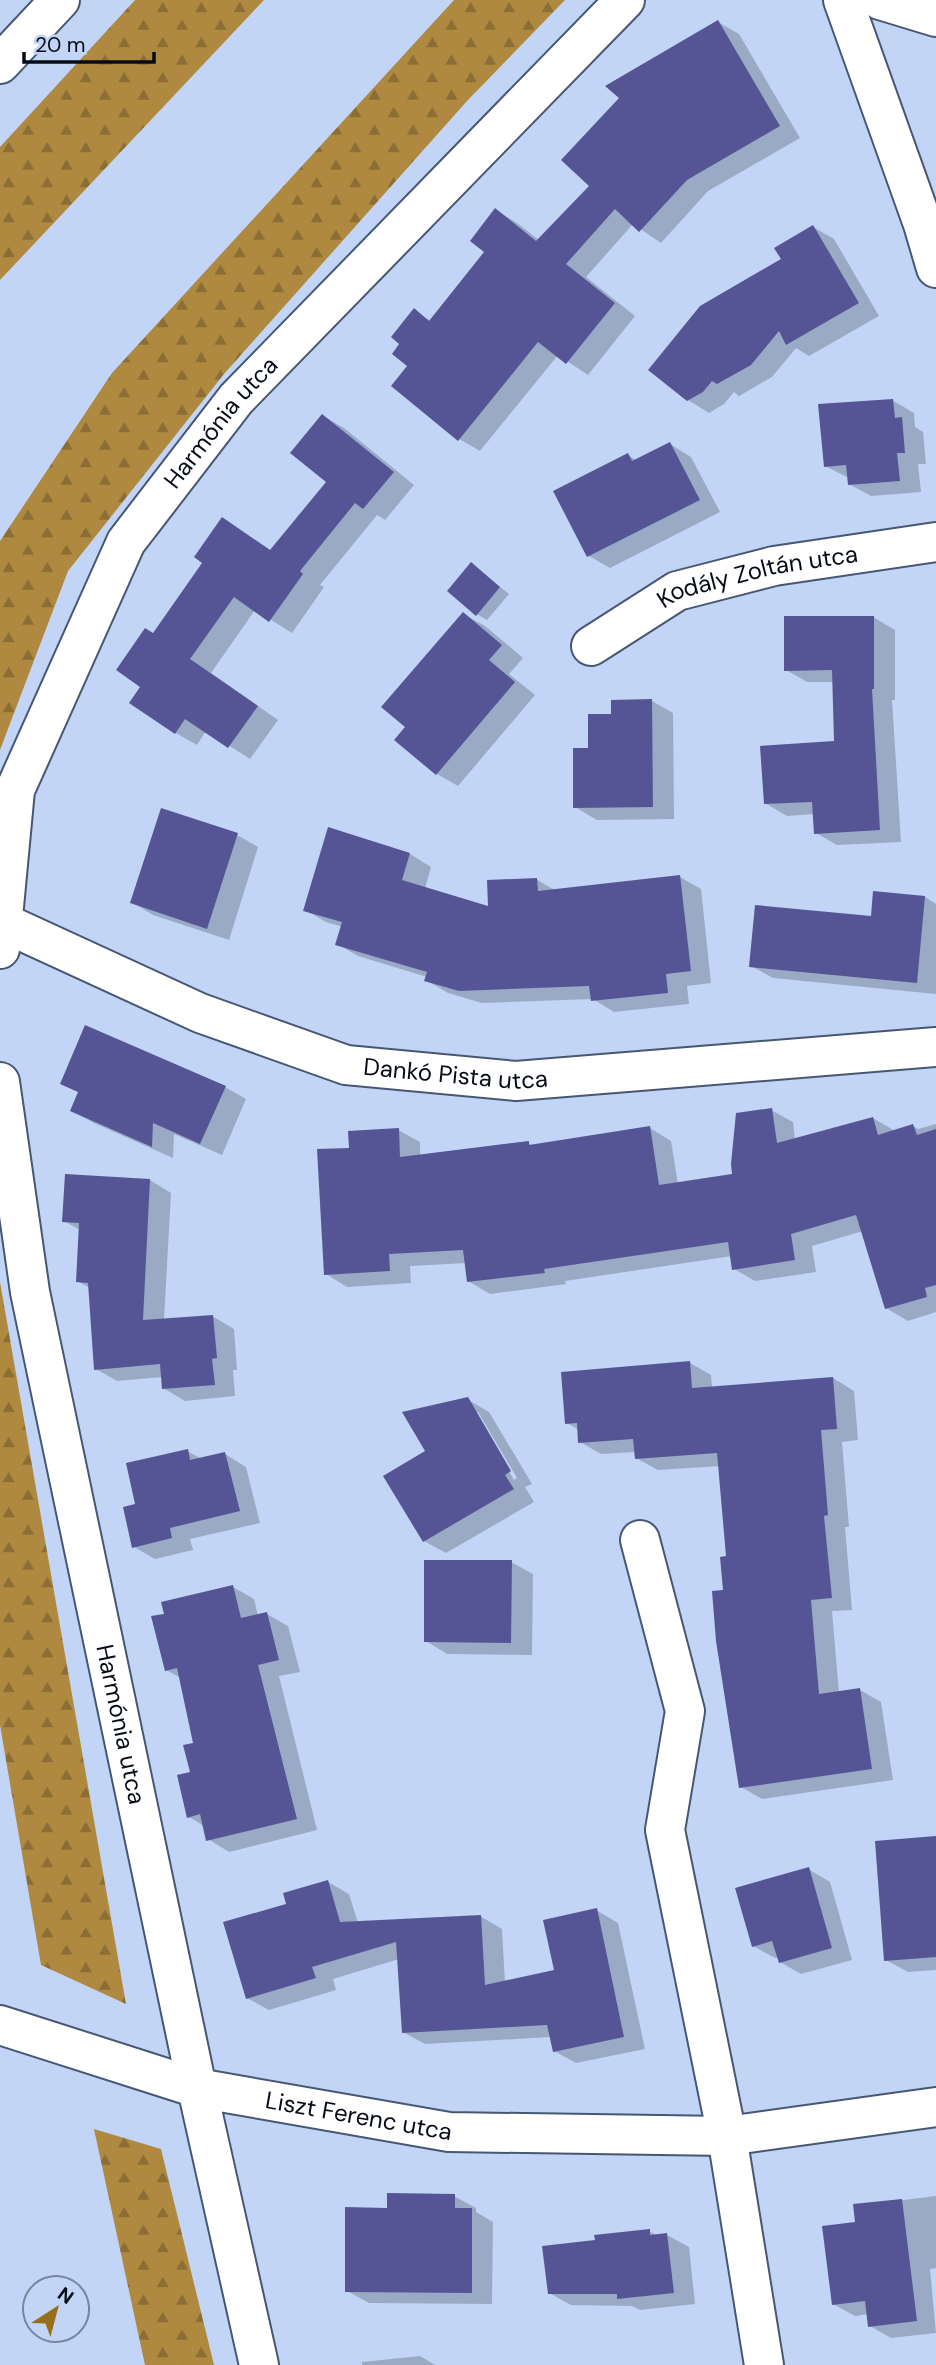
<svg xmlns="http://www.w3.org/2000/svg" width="936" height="2365" viewBox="0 0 936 2365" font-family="'DM Sans',sans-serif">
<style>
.forest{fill:url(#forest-firs)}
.shadow{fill:#0003;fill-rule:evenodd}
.building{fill:#555595}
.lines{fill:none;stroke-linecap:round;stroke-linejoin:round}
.street-casing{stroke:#475773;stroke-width:42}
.street{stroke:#fff;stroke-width:38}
.labels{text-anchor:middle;stroke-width:7;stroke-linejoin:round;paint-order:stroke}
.street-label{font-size:24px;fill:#060c17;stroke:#c2d5f6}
</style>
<defs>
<pattern id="forest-firs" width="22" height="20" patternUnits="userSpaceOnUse" patternTransform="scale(1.75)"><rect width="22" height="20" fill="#af8940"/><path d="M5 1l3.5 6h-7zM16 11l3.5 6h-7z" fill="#8c6e35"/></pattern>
</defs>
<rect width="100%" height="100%" fill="#c2d5f6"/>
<!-- forest -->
<g class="forest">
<polygon points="135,0 264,0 0,280 0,147"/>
<polygon points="454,0 565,0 467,101 224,374 68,571 0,750 0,541 112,373"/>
<polygon points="0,1282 126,2004 41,1965 0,1725"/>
<polygon points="94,2129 161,2149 214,2365 145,2365"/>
</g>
<!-- shadow -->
<g class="shadow">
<polygon points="718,22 739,34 800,138 708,191 661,243 633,224 586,277 635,316 588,375 558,355 480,451 459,439 410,366 402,344 414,311 431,321 486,251 496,210 517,223 539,240 591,186"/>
<polygon points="813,227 834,239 879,316 809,356 796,348 772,377 739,396 734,392 724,404 709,413 688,400 783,260"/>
<polygon points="892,400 914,413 915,427 923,432 926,464 918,464 921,492 871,496 849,484 849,478 825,466"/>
<polygon points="323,416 344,428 414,485 385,520 377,515 320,585 324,587 292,633 255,610 211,673 278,720 250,759 206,731 197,745 176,733 142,686 154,635 205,563 223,519 272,551 329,482"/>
<polygon points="670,444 691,457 720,512 610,568 589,556 628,455 637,461"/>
<polygon points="472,565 509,594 487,620 477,614"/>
<polygon points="463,614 485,626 523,658 509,674 535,695 458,786 437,774 407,727"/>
<polygon points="873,617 895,630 895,700 892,700 901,842 837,845 816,833 815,814 787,816 765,803 836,743 834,682 807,682 786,670"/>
<polygon points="652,701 673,713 674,819 597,820 575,807 590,749 613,716"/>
<polygon points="330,830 410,854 431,867 425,888 490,909 536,879 556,891 680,877 701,889 711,983 687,986 689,1004 614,1012 593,999 482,1003 448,993 426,980 427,977 358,956 337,944 343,927 326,922 305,910"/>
<polygon points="237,835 258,847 229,940 153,915 132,902"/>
<polygon points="925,897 936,904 936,994 773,978 751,966"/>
<polygon points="225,1087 246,1099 222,1155 174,1134 173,1158 94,1123 72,1111"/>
<polygon points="771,1110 793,1122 795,1140 873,1118 895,1131 913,1126 918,1129 936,1124 936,1312 908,1321 886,1308 863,1231 812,1246 816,1272 755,1281 734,1269 732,1256 565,1281 566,1284 490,1294 468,1281 466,1263 410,1266 411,1283 347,1287 326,1274 351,1149 398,1130 420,1142 420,1156 528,1143 534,1146 650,1128 671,1141 678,1184 734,1175"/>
<polygon points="150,1180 171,1193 164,1320 212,1316 234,1329 237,1370 233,1370 235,1396 185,1401 163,1388 162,1377 117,1381 96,1369 90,1288 77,1281 80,1230 64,1221"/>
<polygon points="690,1363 711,1375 712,1388 833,1378 854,1391 858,1440 842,1442 849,1527 845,1527 852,1610 832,1611 839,1693 860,1690 881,1702 893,1780 762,1799 741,1787 725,1592 728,1558 720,1466 658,1470 636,1458 636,1452 601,1454 580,1442 579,1430 567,1423"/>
<path d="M467,1399L489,1412L532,1484L525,1487L534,1502L446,1553L424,1541L428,1452ZM474,1412H478L517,1478L514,1480Z"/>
<polygon points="187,1451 202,1459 225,1454 246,1467 260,1523 190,1539 193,1550 155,1559 134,1547 137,1505"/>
<polygon points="511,1562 533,1574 532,1655 447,1654 426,1641"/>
<polygon points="233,1587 254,1599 258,1616 267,1614 288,1626 300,1672 279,1676 317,1830 229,1852 208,1839 204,1826 189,1817 195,1744 181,1678 166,1670 166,1615"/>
<polygon points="936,1838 936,1970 908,1972 886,1960"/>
<polygon points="808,1869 830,1882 852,1960 801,1974 780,1962 779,1957 775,1958 753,1946"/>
<polygon points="328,1882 349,1894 358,1923 480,1916 502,1929 505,1983 556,1971 596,1910 618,1923 645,2049 576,2063 554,2051 551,2037 425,2044 403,2032 399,1959 333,1979 336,1990 269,2010 247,1998 288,1905"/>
<polygon points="454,2196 476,2208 476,2212 493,2222 492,2304 369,2303 347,2291 389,2209"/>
<polygon points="936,2196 936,2268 930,2269 936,2333 891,2338 870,2326 869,2314 855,2316 833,2304 857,2223 855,2206"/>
<polygon points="649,2231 658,2236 667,2235 689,2247 695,2304 640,2310 632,2306 571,2305 549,2293 597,2242"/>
<polygon points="420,2356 435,2365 362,2365 362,2362"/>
</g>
<!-- building -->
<g class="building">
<polygon points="718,20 780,126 687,180 639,232 615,209 566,264 615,303 566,364 538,342 458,441 391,386 407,366 392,354 399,344 391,337 414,308 429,321 484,252 470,241 495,208 536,241 589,186 561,160 619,98 605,86"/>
<polygon points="813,225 859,303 786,345 779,331 751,365 717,384 712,381 703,392 687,401 648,370 700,306 781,259 774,248"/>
<polygon points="893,399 895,418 902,417 905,453 897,453 900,481 848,485 846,465 824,467 818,404"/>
<polygon points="322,414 394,472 363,509 355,503 300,571 303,574 269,622 234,597 190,659 258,706 228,748 185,719 175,734 129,703 140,687 116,670 145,628 153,633 202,563 194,557 222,517 270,550 326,482 290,453"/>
<polygon points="670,442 700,500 587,557 553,491 628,453 632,461"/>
<polygon points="471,562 500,587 476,616 447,591"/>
<polygon points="463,612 502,645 489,660 515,682 436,775 394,740 405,727 381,707"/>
<polygon points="784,616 874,616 874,689 872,689 880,830 814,834 812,802 764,804 760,746 834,741 832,670 784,671"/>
<polygon points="652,699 653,807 573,808 573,748 588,748 588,714 611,714 611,700"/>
<polygon points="161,808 238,833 207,929 130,903"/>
<polygon points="328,827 410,853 402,880 488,906 487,880 537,878 538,891 680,875 691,971 666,974 668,993 591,1001 589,986 459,991 424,981 427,972 335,945 342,922 303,911"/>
<polygon points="873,891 925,896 917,983 749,967 755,905 871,916"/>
<polygon points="85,1025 226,1086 200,1144 153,1123 152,1147 70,1111 78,1092 60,1084"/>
<polygon points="772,1108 777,1143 873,1117 878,1135 913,1124 917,1135 936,1129 936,1285 925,1288 927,1297 885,1309 856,1215 791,1234 795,1260 732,1270 728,1242 544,1269 545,1273 467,1282 463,1250 389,1254 390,1271 324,1275 317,1149 349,1148 348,1131 399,1128 400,1157 529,1141 529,1145 650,1126 659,1185 732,1174 731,1164 736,1113"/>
<polygon points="65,1174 150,1179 143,1320 213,1315 217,1358 212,1359 215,1385 162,1389 160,1364 94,1370 88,1283 76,1282 79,1223 62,1222"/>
<polygon points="690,1361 692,1388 833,1377 837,1429 821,1430 828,1515 824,1516 832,1598 811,1600 819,1694 860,1688 872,1769 739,1788 716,1641 712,1591 723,1590 720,1557 726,1556 717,1453 635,1459 633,1439 578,1443 577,1423 565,1424 561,1372"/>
<polygon points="468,1397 511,1471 505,1475 514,1489 423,1542 383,1476 425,1451 402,1412"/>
<polygon points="188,1449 190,1460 225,1452 240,1511 170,1528 172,1538 132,1548 123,1507 135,1504 126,1463"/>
<polygon points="424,1560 512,1560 511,1643 424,1642"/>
<polygon points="233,1585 241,1618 267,1612 279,1660 258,1665 297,1819 206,1841 200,1814 187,1818 177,1775 190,1772 183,1745 193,1743 177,1668 165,1671 151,1616 164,1614 161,1602"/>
<polygon points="936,1836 936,1957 884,1961 875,1841"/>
<polygon points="809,1867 832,1948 779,1963 772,1941 752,1947 735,1888"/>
<polygon points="328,1880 340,1922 481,1915 485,1985 554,1970 543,1920 597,1908 624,2037 553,2052 547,2025 402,2033 396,1942 312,1967 316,1978 246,1999 223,1922 286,1904 283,1893"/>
<polygon points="387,2193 455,2194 455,2208 472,2208 472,2293 345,2292 345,2207 387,2208"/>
<polygon points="902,2199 917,2321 868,2327 865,2301 832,2305 822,2226 855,2222 853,2204"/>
<polygon points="650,2229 650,2235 667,2233 674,2293 617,2299 617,2294 548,2294 542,2246 595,2240 594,2235"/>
</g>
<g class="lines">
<!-- street casing -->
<g class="street-casing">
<g id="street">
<polyline points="843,0 923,224 936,268"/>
<polyline points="880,0 936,17"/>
<polyline points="0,64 60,0"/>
<path id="s1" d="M591,646L677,591L774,566L936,542"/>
<path id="s2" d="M2,922L200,1013L346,1065L516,1081L936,1047"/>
<path id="s3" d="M0,949L15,790L126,542L236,399L625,0"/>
<path id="s4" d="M0,1082L30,1292L197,2088L259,2365"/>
<polyline points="640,1540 685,1711 665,1830 727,2136 764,2365"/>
<path id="s5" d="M0,2025L197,2088L449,2132L727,2136L936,2107"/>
</g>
</g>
<!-- street -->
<use href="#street" class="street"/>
</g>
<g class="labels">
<!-- street labels -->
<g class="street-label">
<text dy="8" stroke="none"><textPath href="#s3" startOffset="584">Harmónia utca</textPath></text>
<text dy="8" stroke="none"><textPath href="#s1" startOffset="184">Kodály Zoltán utca</textPath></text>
<text dy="8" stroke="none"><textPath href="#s2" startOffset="483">Dankó Pista utca</textPath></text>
<text dy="8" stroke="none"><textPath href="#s4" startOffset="654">Harmónia utca</textPath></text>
<text dy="8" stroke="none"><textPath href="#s5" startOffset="371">Liszt Ferenc utca</textPath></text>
</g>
</g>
<!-- north arrow -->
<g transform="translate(56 2309) rotate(36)"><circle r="33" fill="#c2d5f6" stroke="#77859d" stroke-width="2"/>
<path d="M0-5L12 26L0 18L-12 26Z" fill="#976f1a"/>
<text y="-10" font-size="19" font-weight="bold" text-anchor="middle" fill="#060c17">N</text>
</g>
<!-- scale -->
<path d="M24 52v10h130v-10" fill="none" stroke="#060c17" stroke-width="3.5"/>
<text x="35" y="52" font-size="21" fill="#060c17" stroke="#c2d5f6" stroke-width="5" paint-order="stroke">20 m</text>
</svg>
